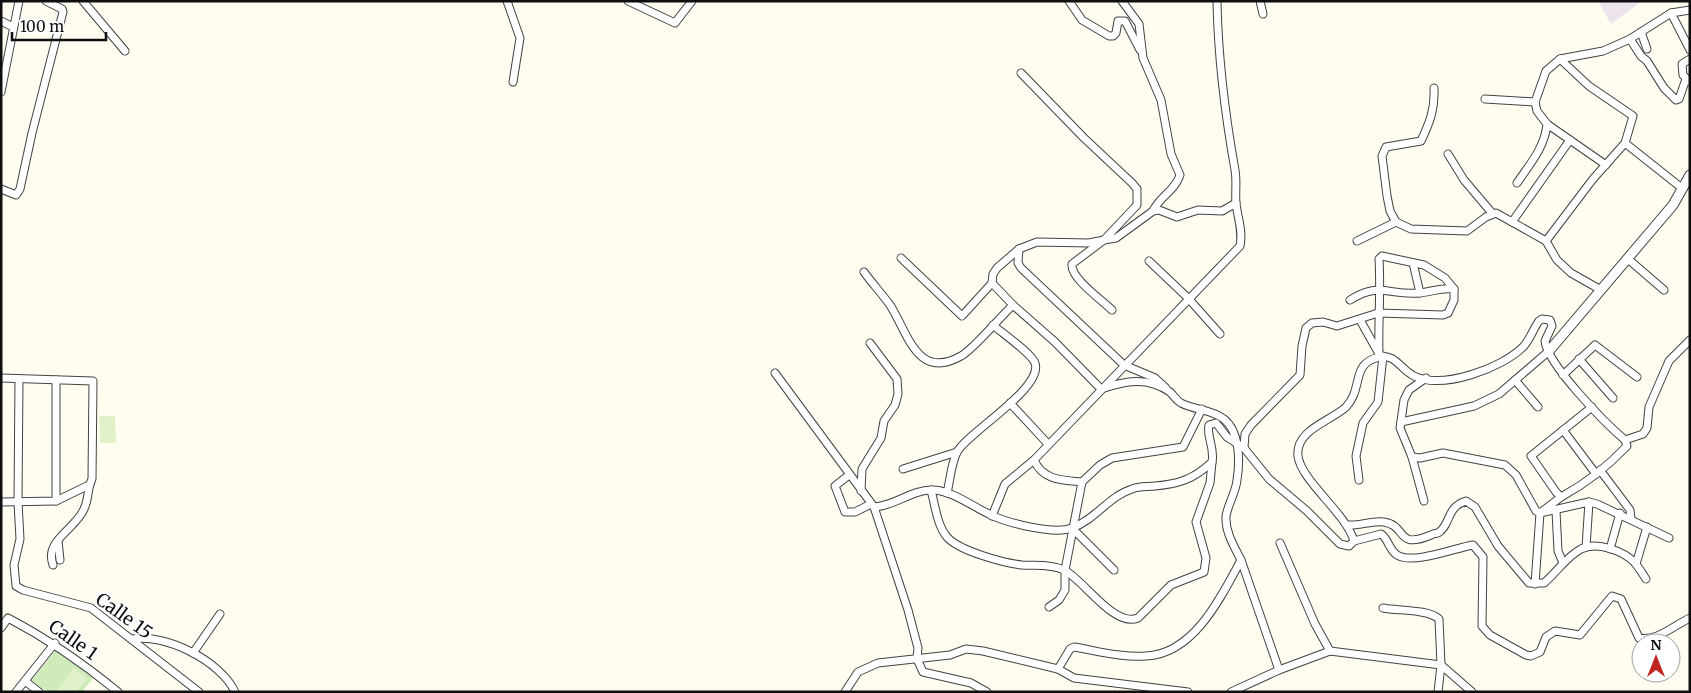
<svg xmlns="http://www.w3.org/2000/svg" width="1691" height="693" viewBox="0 0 1691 693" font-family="Merriweather,serif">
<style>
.industrial{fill:#ede3ed}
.green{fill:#cfebb9}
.pitch{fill:#e1f2cb}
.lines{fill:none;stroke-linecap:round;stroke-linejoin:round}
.minor-casing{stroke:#424242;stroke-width:9}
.tertiary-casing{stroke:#424242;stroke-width:11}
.minor{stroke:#fff;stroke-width:7}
.tertiary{stroke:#fff;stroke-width:9}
.labels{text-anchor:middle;stroke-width:5;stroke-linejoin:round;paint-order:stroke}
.street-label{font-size:18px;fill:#0f0f0f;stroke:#fff}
</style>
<rect width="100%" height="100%" fill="#fffdf0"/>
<!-- industrial -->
<polygon class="industrial" points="1598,1 1642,1 1611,24"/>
<!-- green -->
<polygon class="green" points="57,649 93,678 82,692 47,692 32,680"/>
<!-- pitch -->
<g class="pitch">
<polygon points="99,416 115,416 116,443 100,443"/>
<polygon points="74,668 87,679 76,692 55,692"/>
</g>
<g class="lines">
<!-- minor casing -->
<g class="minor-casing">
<g id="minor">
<polyline points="83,1 125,51"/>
<polyline points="507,1 520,38 513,82"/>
<polyline points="628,1 675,23 692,1"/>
<polyline points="1069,1 1082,20 1109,36 1113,36 1116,33 1118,21 1125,21 1140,50"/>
<path d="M1122,1L1139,24L1143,58L1161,100L1171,154L1180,175C1175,191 1160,196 1153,211"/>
<polyline points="1260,1 1263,14"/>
<polyline points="1671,13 1690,50"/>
<polyline points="1,21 13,27"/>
<polyline points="1641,32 1647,49"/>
<polyline points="1630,39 1641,56 1647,61 1664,88 1676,100 1679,99 1686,79"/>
<polyline points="1560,59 1589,86 1633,116 1625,143"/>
<polyline points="1689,81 1683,75 1682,64 1690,59"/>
<path d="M1434,88C1435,109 1430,122 1421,141L1386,147L1382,156L1387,196L1390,211L1396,222L1411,229L1467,231L1486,217L1496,213L1546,241L1557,260L1571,273L1601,290"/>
<polyline points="1,92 19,1"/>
<polyline points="1485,99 1535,102"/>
<polyline points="1448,154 1464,180 1492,213"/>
<polyline points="1606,165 1547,124 1537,111 1535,102 1546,71 1560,59 1603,51 1630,39 1671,13 1690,10"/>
<path d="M1517,183C1530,164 1545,147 1547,124"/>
<polyline points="1,189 16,195 20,189 32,133 63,12 62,9 46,1"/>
<polyline points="1512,222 1570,140"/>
<polyline points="1357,241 1396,222"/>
<polyline points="1546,241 1593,179 1625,143 1683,189"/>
<polyline points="1019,249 1018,263 1021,268 1124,365 1155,378 1166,388"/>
<polyline points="901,258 962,316 992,283 993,274 997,268 1019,249 1037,242 1089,243 1104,240 1137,205 1137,189 1132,183 1084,138 1021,73"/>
<polyline points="1628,259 1664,290"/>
<polyline points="1149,261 1188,298 1220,334"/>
<polyline points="1413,263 1420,293"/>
<path d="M864,272C872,283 882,294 890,305C908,333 917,381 961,356C973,350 1001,316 1013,305"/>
<path d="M992,283L1013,305L1055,342L1101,389C1125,381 1147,376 1170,392C1174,396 1176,400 1181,403C1194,410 1211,409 1224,419C1240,432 1240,461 1237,480C1236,492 1228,504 1226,516C1225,532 1234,546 1241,560C1221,597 1194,654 1146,656C1123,658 1098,651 1074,647L1070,649L1058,669"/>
<path d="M1112,310C1102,300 1070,278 1072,264L1104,240L1116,238L1153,211L1159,210L1177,217L1198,210L1222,211L1236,203"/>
<polyline points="1360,320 1378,352"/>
<path d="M1381,357L1379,354C1378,323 1381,291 1379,259L1382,256L1424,265L1445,278L1454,289"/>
<polyline points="1579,359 1613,398"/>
<polyline points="775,373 874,507 908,610 918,648 917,659 923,672 971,683 987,692"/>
<polyline points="1563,375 1595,345 1637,377"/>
<path d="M1,378L93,381L92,479C87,489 89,499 84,509C76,529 44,540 53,565"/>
<polyline points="19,379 18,502 20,539 14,565 16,586 23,590 91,608 199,692"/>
<polyline points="1515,380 1538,407"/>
<polyline points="1010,403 1048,444"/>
<path d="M1592,407L1531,456L1556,492L1561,497C1585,484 1608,466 1627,446L1625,440"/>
<polyline points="1401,422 1474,406 1499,394 1549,351"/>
<polyline points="1563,430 1596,474"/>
<path d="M1244,448L1245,434L1251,425L1300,375L1302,346L1306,328L1312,323L1323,322L1337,326L1378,313L1443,315L1448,313L1454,300V289C1441,287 1432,292 1419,293C1389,296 1380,281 1350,300"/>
<polyline points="1412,457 1420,458 1443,453 1505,465 1516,475 1536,511 1540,513 1589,502 1597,504 1669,538"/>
<path d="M1034,460C1043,481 1063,480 1082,482"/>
<polyline points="903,469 957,452"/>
<polyline points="1600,470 1630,510 1631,519"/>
<polyline points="849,475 835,486 845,512 855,512 871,504"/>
<polyline points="1359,480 1356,456 1363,423 1378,402 1383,356"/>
<path d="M931,490C935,505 937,525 947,537C959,551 1004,563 1022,565C1035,566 1052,564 1064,570C1083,579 1114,628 1138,618L1171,585L1204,572L1206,558L1196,522L1210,483L1212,462"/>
<polyline points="861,491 862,469 881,438 884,421 895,405 898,394 897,379 870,343"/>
<path d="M947,493C950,481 951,464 957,452C967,433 1044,388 1035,363C1031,353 1002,333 993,325"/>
<polyline points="56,501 56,380"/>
<polyline points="1424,501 1412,457 1400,428 1404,400 1409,390 1426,378"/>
<polyline points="1,502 56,501 87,486"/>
<path d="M874,507C895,506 911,490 932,490C952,490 973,507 991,515C1008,523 1054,535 1072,528C1095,520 1109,496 1132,489C1139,486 1147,487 1155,486C1179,484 1194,479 1212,462C1215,447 1206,436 1209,425L1216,423L1227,437L1244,448L1269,479L1307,511L1340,544L1349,546L1354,541C1346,513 1301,481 1298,456C1295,430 1331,421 1346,407C1364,388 1350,364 1379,357C1395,353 1401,370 1414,376C1443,390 1502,368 1523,347C1530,340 1533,329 1539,321L1542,319L1550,320L1552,326L1545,341C1547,364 1606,424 1625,440L1643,434L1647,428L1649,407L1669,361L1690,340"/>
<polyline points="1556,511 1558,551 1563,563"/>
<path d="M992,516L1005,484L1034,460L1240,246C1243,231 1238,219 1236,204C1235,193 1237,181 1235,170C1225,114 1218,58 1217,1"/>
<path d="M1349,525C1360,526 1373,520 1384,522C1408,526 1395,550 1431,535C1432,534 1437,533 1438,533C1451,525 1446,507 1466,501L1475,507L1498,546L1529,583H1544C1557,572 1566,557 1581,549C1597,541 1624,551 1635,563C1639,568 1643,574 1646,579"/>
<polyline points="1072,528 1114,570"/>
<polyline points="58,541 60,560"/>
<path d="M1354,541L1381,534C1388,538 1389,550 1397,555C1413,565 1455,548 1473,545L1483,557L1482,626L1490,635L1526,655L1531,656L1540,652L1546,637L1555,631L1580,635L1612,596L1621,599L1639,638C1657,642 1674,625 1690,618"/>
<polyline points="1280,543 1315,624 1330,651"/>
<polyline points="1586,547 1589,502"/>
<polyline points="1610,549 1620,513"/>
<polyline points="1241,560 1279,670"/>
<polyline points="1636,564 1647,527"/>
<polyline points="1535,584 1540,513 1561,497"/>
<polyline points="1049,607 1059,600 1065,590 1065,570 1082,482 1100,465 1112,458 1183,447 1202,409"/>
<path d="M1383,608C1398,611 1428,609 1439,619L1441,665L1438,692"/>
<path d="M1,628L8,618C48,639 83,663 118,692"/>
<path d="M132,639C165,633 221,661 235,692"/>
<polyline points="193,653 220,614"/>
<polyline points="25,681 39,692"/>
<polyline points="16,692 55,643"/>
<polyline points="845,692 858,672 878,663 950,655 966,649 983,651 1058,669 1074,678 1188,692"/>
<polyline points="1231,692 1279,670 1330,651 1441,665 1472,692"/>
</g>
</g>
<!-- tertiary casing -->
<g class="tertiary-casing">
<polyline id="tertiary" points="1549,351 1673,205 1690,175"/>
</g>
<!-- minor -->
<use href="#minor" class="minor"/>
<!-- tertiary -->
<use href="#tertiary" class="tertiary"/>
</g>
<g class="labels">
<!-- street labels -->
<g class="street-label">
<text transform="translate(124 616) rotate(36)" y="6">Calle 15</text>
<text transform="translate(73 640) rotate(35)" y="6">Calle 1</text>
</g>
</g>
<!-- border -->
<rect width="1691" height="693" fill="none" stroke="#0f0f0f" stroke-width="5"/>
<!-- north arrow -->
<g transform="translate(1656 658)"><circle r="24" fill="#ffffff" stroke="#9f9f9f"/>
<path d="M0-4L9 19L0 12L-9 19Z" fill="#c22623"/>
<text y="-8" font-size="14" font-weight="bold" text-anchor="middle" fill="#0f0f0f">N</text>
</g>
<!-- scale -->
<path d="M12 32v8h94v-8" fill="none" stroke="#0f0f0f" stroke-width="2.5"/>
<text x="20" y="32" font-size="15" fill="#0f0f0f" stroke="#ffffff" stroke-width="4" paint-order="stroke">100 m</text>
</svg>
